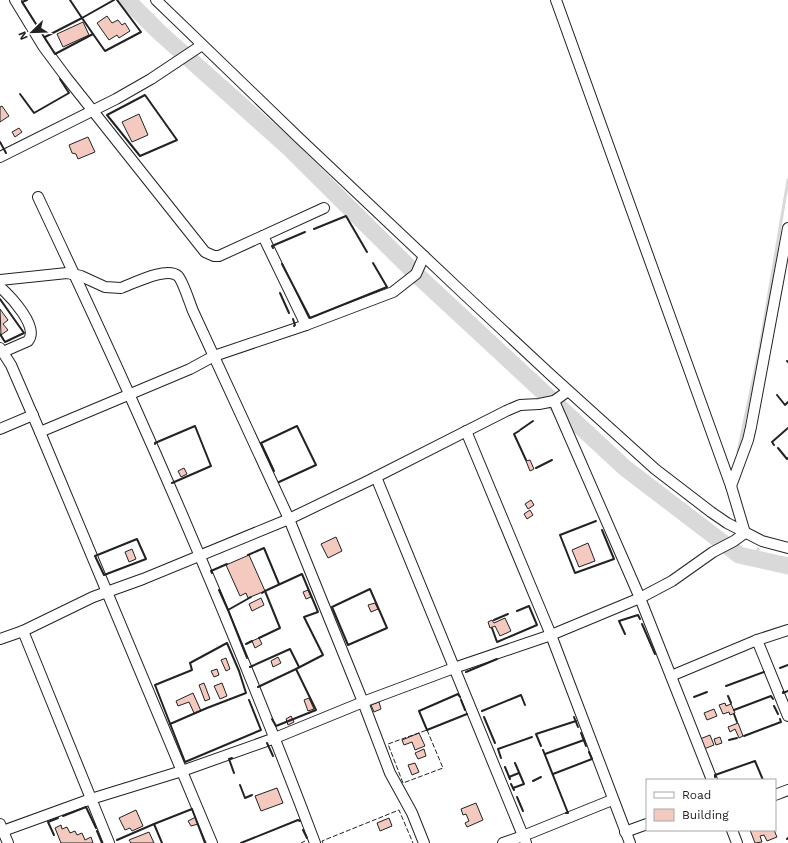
<svg xmlns="http://www.w3.org/2000/svg" width="788" height="843" viewBox="0 0 788 843" font-family="'Work Sans',sans-serif">
<style>
.lines{fill:none;stroke-linecap:round;stroke-linejoin:round}
.stream{stroke:#d9d9d9;stroke-width:3}
.river{stroke:#d9d9d9;stroke-width:17}
.building{fill:#f3c9c0;stroke:#222}
.minor-casing{stroke:#222;stroke-width:12}
.minor{stroke:#fff;stroke-width:10}
.fence{stroke:#222;stroke-width:1;stroke-dasharray:5 2;stroke-linecap:butt}
.wall{stroke:#222;stroke-width:2}
</style>
<rect width="100%" height="100%" fill="#fff"/>
<g class="lines">
<!-- stream -->
<g class="stream">
<polyline points="738,452 760,347 788,180"/>
<polyline points="757,560 758,549"/>
</g>
<!-- river -->
<polyline class="river" points="127,0 159,32 288,147 416,274 625,468 739,555 788,566"/>
</g>
<!-- building -->
<g class="building">
<polygon points="107,16 112,23 118,20 122,25 125,23 130,31 119,38 117,35 109,40 97,23"/>
<polygon points="83,22 89,35 63,47 57,34"/>
<polygon points="2,106 9,116 0,122 0,107"/>
<polygon points="139,114 148,135 132,142 122,122"/>
<polygon points="19,128 22,132 15,137 12,132"/>
<polygon points="88,137 95,152 78,159 76,154 72,153 69,145"/>
<polygon points="0,309 8,320 3,324 8,330 1,335"/>
<polygon points="530,460 534,469 530,471 526,461"/>
<polygon points="184,468 187,474 181,477 178,471"/>
<polygon points="531,500 534,505 528,509 525,504"/>
<polygon points="530,510 533,515 527,519 524,514"/>
<polygon points="336,537 342,551 328,558 321,544"/>
<polygon points="588,543 595,561 579,567 572,550"/>
<polygon points="132,549 136,559 129,562 125,552"/>
<polygon points="249,555 265,591 248,598 246,593 240,596 226,565"/>
<polygon points="308,590 311,597 306,599 303,592"/>
<polygon points="261,598 264,605 252,611 249,604"/>
<polygon points="375,603 378,609 371,612 368,605"/>
<polygon points="505,618 511,631 500,636 495,626 490,628 488,622 492,620 494,623"/>
<polygon points="259,638 262,644 255,648 252,641"/>
<polygon points="278,657 281,663 273,667 271,661"/>
<polygon points="226,658 230,669 226,671 221,660"/>
<polygon points="217,669 219,675 214,677 211,671"/>
<polygon points="204,683 210,699 205,701 199,685"/>
<polygon points="222,683 227,696 220,699 214,686"/>
<polygon points="193,693 201,711 194,713 189,702 178,706 176,701"/>
<polygon points="309,698 314,709 308,711 304,700"/>
<polygon points="379,702 381,709 374,712 371,705"/>
<polygon points="725,703 726,706 731,704 735,713 730,715 729,712 723,714 719,705"/>
<polygon points="714,709 717,716 707,720 704,713"/>
<polygon points="291,716 294,722 288,725 286,719"/>
<polygon points="738,723 743,736 739,738 735,729 730,732 728,727"/>
<polygon points="419,733 425,746 415,750 412,742 404,745 402,740"/>
<polygon points="710,735 714,745 704,749 700,739"/>
<polygon points="720,737 722,743 716,745 714,739"/>
<polygon points="424,749 426,756 418,759 415,753"/>
<polygon points="415,763 419,772 412,775 408,765"/>
<polygon points="277,788 283,803 261,811 255,796"/>
<polygon points="476,803 483,820 467,827 465,823 469,821 466,814 463,815 461,809"/>
<polygon points="136,810 143,826 132,831 130,828 125,830 119,818"/>
<polygon points="196,817 198,824 191,826 188,821"/>
<polygon points="389,818 392,826 380,831 377,823"/>
<polygon points="61,825 62,829 67,827 70,833 75,831 77,835 82,833 85,840 91,837 93,843 61,843 55,828"/>
<polygon points="750,830 774,830 777,837 767,841 764,835 760,836 762,842 755,843"/>
<polygon points="149,832 154,843 131,843 129,840"/>
</g>
<g class="lines">
<!-- minor casing -->
<g class="minor-casing">
<g id="minor">
<polyline points="15,0 43,46 66,77 205,252 214,256 219,256 324,208"/>
<polyline points="156,0 299,138 464,294 552,376 655,469 711,512 727,523 762,541 788,548"/>
<polyline points="0,157 116,99 151,79 202,45"/>
<path d="M38,197C69,263 100,329 130,396C196,543 258,692 315,843"/>
<polyline points="263,236 306,325"/>
<path d="M0,280L67,273L81,276L105,287L121,288C134,283 167,266 178,276C183,281 190,304 193,311L289,519L363,702L390,773L412,813L424,843"/>
<path d="M0,287C10,296 40,327 28,341L3,352"/>
<polyline points="0,348 11,365 40,432 212,843"/>
<polyline points="554,401 640,598 712,780"/>
<polyline points="0,429 33,415"/>
<polyline points="466,431 551,635 630,843"/>
<polyline points="40,432 190,369 214,356 306,325 393,292 416,274 424,256"/>
<polyline points="376,477 526,843"/>
<polyline points="731,486 748,440 751,427 788,228"/>
<polyline points="23,631 109,843"/>
<polyline points="0,639 23,631 93,597 143,579 289,519 368,481 506,411 520,405 539,404 554,401 568,391"/>
<polyline points="757,640 788,716"/>
<polyline points="671,676 757,640 788,630"/>
<polyline points="775,795 788,790"/>
<polyline points="0,824 8,843"/>
<polyline points="732,830 737,843"/>
<polyline points="0,832 91,799 182,771 275,738 363,702 454,668 551,635 640,598 672,581 713,552 734,541 745,533 731,486 556,0"/>
<polyline points="625,832 647,824"/>
<polyline points="503,843 523,836 612,800"/>
</g>
</g>
<!-- minor -->
<use href="#minor" class="minor"/>
<!-- fence -->
<g class="fence">
<polygon points="427,730 443,768 403,783 388,744"/>
<polyline points="301,843 305,841"/>
<polyline points="323,843 322,841 399,810 413,843"/>
</g>
<!-- wall -->
<g class="wall">
<polyline points="27,0 22,2 55,54 93,34 105,51 141,32 117,0"/>
<polyline points="70,0 82,18 114,0"/>
<polyline points="45,37 82,18 93,34"/>
<polyline points="20,94 34,113 69,93 60,79"/>
<polygon points="145,95 177,140 140,156 107,115"/>
<polyline points="0,142 6,153"/>
<polyline points="314,229 346,216 367,252"/>
<polyline points="273,248 272,246 305,232"/>
<polyline points="282,264 310,318 387,287 373,263"/>
<polyline points="280,293 289,313"/>
<polyline points="0,299 24,333 5,342 0,334"/>
<polyline points="293,319 295,325 294,326"/>
<polyline points="787,361 788,362"/>
<polyline points="777,395 785,405 788,402"/>
<polyline points="520,430 533,421"/>
<polyline points="519,431 514,434 526,460"/>
<polyline points="155,444 155,443 195,426 211,466 172,483"/>
<polyline points="774,445 772,442 788,428"/>
<polyline points="778,448 787,459 788,458"/>
<polyline points="536,468 552,460"/>
<polyline points="274,471 261,443 297,426 316,465 279,482"/>
<polyline points="596,521 560,535 575,573 614,559 602,530"/>
<polygon points="137,539 146,559 104,575 95,556"/>
<polyline points="248,555 264,548 279,584"/>
<polyline points="212,573 211,571 227,564"/>
<polygon points="370,589 387,628 348,645 332,607"/>
<polyline points="219,590 228,610"/>
<polyline points="265,591 302,574 318,612 304,617 323,655 296,669 316,710 276,726 272,719"/>
<polyline points="494,620 508,614"/>
<polyline points="642,624 655,654"/>
<polyline points="492,628 497,642 537,625 529,606 517,611"/>
<polyline points="625,634 619,621 638,615 640,619"/>
<polyline points="259,638 280,628 265,591 262,593"/>
<polyline points="246,644 252,641"/>
<polyline points="247,658 228,610 251,597"/>
<polyline points="250,667 290,649 299,667"/>
<polyline points="780,668 788,665"/>
<polyline points="466,672 497,659"/>
<polyline points="726,686 764,672"/>
<polyline points="258,687 296,669"/>
<polyline points="783,692 783,693 788,691"/>
<polyline points="728,696 731,703"/>
<polyline points="460,697 458,694 419,711 427,730 467,714"/>
<polyline points="694,697 707,692"/>
<polyline points="461,700 465,710"/>
<polyline points="774,706 778,714"/>
<polyline points="734,710 771,696 773,699"/>
<polyline points="482,711 521,695 525,705"/>
<polyline points="734,714 737,722"/>
<polyline points="484,717 495,743"/>
<polyline points="574,717 578,727"/>
<polyline points="170,724 207,708 246,693 239,671 227,643 190,663 192,670 155,685 185,762 261,730 249,700"/>
<polyline points="581,733 586,746"/>
<polyline points="744,736 781,722 780,719"/>
<polyline points="729,740 737,738"/>
<polyline points="267,743 273,756"/>
<polyline points="541,746 536,734 576,721"/>
<polyline points="543,750 568,813 566,813"/>
<polyline points="545,754 584,740"/>
<polyline points="232,758 229,759 234,773"/>
<polyline points="501,758 498,749 532,737"/>
<polyline points="505,767 510,779"/>
<polyline points="553,774 592,759 589,752"/>
<polyline points="509,777 519,773"/>
<polyline points="715,777 715,775 755,761 763,780"/>
<polyline points="533,781 541,777"/>
<polyline points="511,784 514,790"/>
<polyline points="240,785 245,798 252,795"/>
<polyline points="513,788 524,784 515,763"/>
<polyline points="517,797 523,811"/>
<polyline points="63,816 86,807 96,828"/>
<polyline points="154,824 192,809 205,843"/>
<polyline points="303,830 307,838"/>
<polyline points="97,831 102,843"/>
<polyline points="54,835 48,822 58,818"/>
<polyline points="787,839 788,838"/>
<polyline points="117,840 154,824 162,843"/>
<polyline points="241,843 298,820 300,821"/>
</g>
</g>
<!-- legend -->
<rect x="646" y="779" width="130" height="52" fill="#ffffff" stroke="#a7a7a7"/>
<rect x="654" y="792" width="20" height="6" fill="#ffffff" stroke="#a7a7a7"/>
<text x="682" y="799" font-size="12" fill="#222222">Road</text>
<rect x="654" y="809" width="20" height="12" fill="#f3c9c0" stroke="#a7a7a7"/>
<text x="682" y="819" font-size="12" fill="#222222">Building</text>
<!-- north arrow -->
<g transform="translate(32 32) rotate(247)" stroke="#ffffff" stroke-width="3" paint-order="stroke">
<path d="M0-3L7 15L0 10L-7 15Z" fill="#222222"/>
<text y="-6" font-size="11" font-weight="bold" text-anchor="middle" fill="#222222">N</text>
</g>
</svg>
